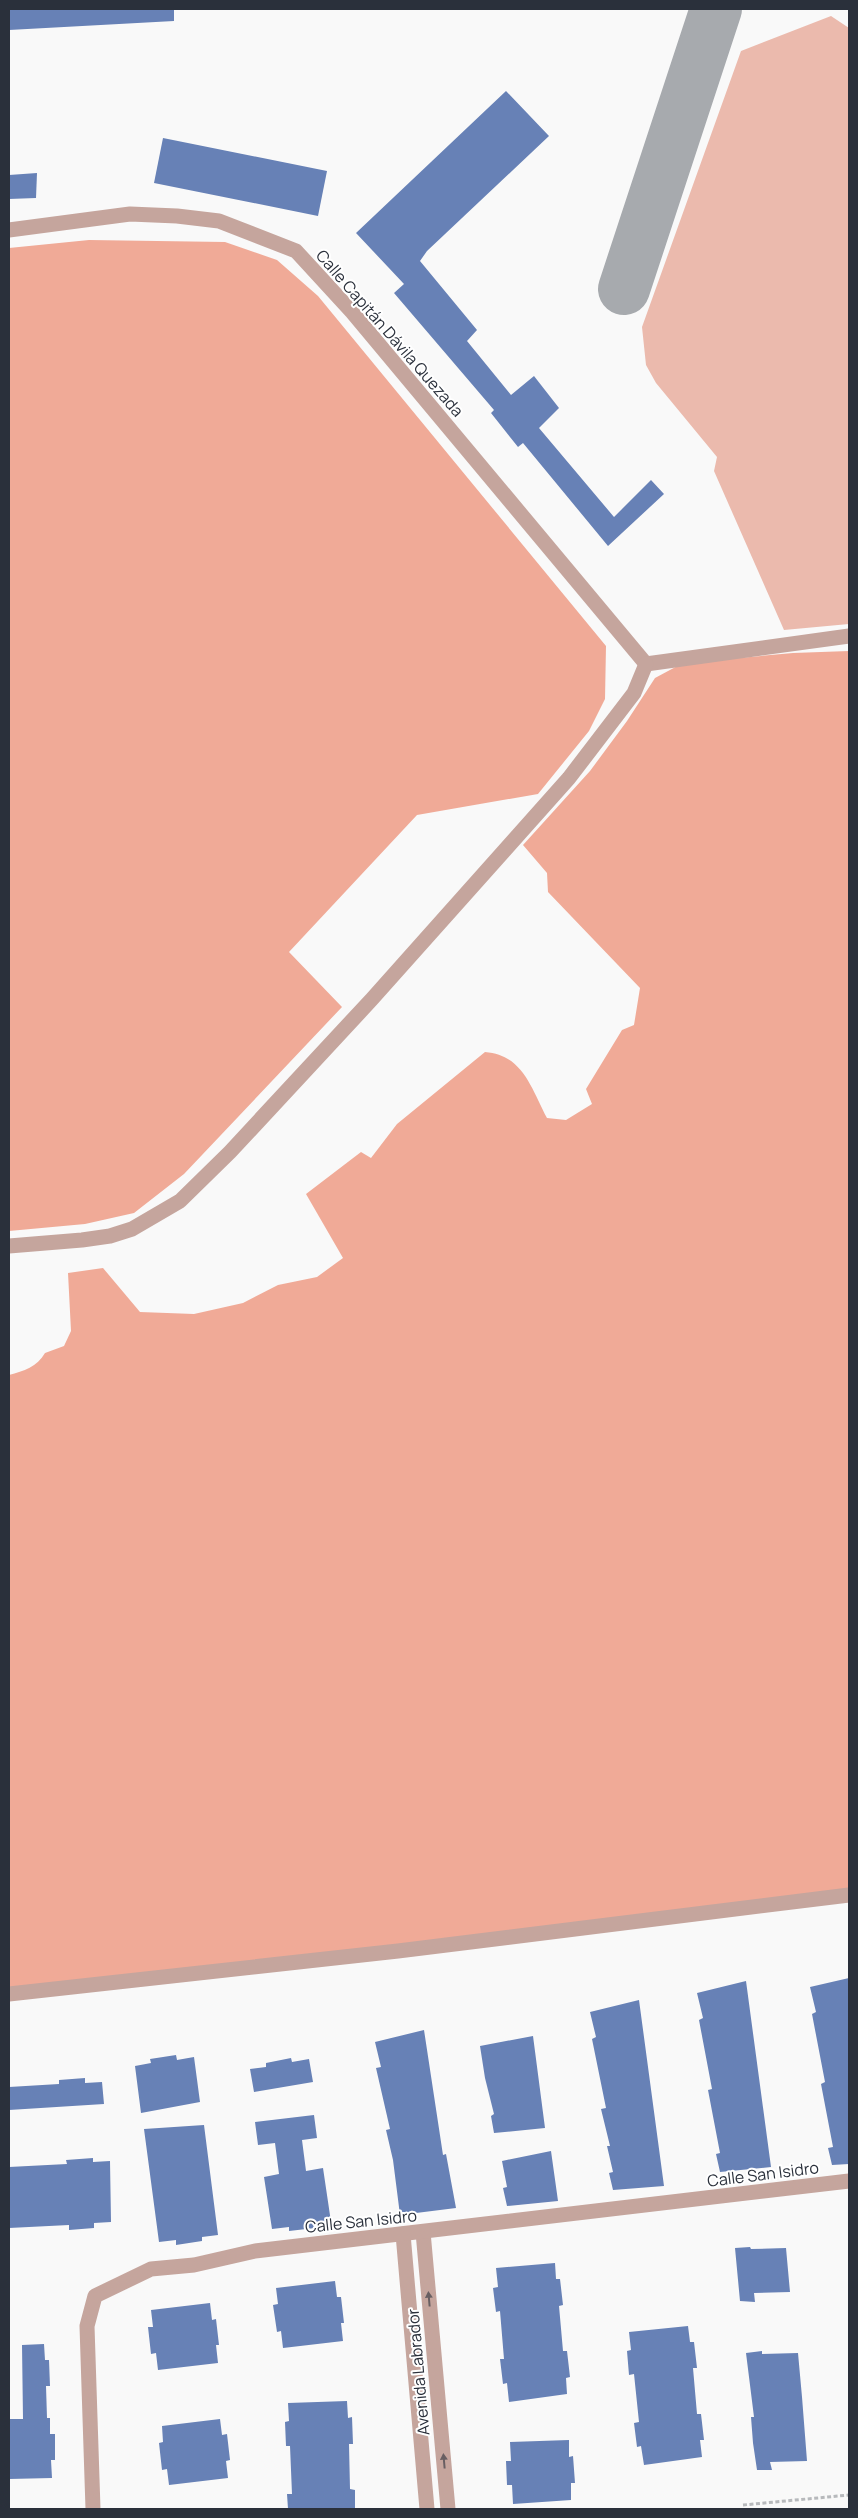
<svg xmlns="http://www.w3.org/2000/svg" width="858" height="2518" viewBox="0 0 858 2518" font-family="Manrope,sans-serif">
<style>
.green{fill:#ebbaad}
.forest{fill:#f0aa97}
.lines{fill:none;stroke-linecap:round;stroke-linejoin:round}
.taxiway{stroke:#a7aaae;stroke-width:52}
.building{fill:#6781b6}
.path{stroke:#b7b9bc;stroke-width:3;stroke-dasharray:4 2.5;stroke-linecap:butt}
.minor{stroke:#c5a59d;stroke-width:15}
.oneway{fill:#685f62}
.labels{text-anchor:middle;stroke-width:4;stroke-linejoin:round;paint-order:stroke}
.street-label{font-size:16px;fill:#2a303b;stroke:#fff}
</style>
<rect width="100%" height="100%" fill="#f9f9f9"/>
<!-- green -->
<polygon class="green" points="831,16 849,28 849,624 784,630 714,471 717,457 656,383 646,365 642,327 741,51"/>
<!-- forest -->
<g class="forest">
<polygon points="89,240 225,242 277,260 318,296 606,646 605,699 589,731 538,794 417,815 289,952 342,1007 184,1174 134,1213 85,1224 9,1231 9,248"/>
<path d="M849,651V1895L9,1994V1375C24,1371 37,1367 45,1353L64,1346L71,1331L68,1273L103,1268L140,1312L194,1314L243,1303L278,1285L317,1277L343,1258L306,1194L361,1152L371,1158L397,1124L485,1052C523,1055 531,1088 547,1118L566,1120L592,1104L586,1089L622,1030L634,1025L640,988L548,892L547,873L523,845L590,771L627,721L655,678L683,663L793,653Z"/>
</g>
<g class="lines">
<!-- taxiway -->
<polyline class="taxiway" points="624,289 716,9"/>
</g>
<!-- building -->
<g class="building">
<polygon points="9,9 174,9 174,21 9,30"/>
<polygon points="506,91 549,136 427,251 420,261 477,330 467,341 511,395 534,376 559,408 539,428 614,517 651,480 664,494 608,546 523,443 518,447 491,413 494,410 394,293 404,284 356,233"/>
<polygon points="163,138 327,171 318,216 154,183"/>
<polygon points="37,173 36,198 9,199 9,175"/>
<polygon points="849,1978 849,2164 832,2165 828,2148 833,2147 821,2084 825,2082 812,2014 816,2012 810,1987"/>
<polygon points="746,1981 771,2167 720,2172 716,2154 720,2153 708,2090 712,2089 699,2020 703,2018 697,1993"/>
<polygon points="639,2000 664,2186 613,2190 609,2173 613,2172 607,2146 610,2146 601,2109 606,2108 592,2039 596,2037 590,2012"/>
<polygon points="424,2030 443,2155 446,2154 456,2208 400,2215 393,2160 386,2130 390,2129 376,2068 381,2067 375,2042"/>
<polygon points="533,2036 545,2128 494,2133 491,2116 494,2114 485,2078 480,2046"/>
<polygon points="176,2055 177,2060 194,2057 200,2102 141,2113 135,2066 151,2063 150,2059"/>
<polygon points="291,2058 292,2062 309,2059 313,2082 254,2092 250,2069 266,2067 266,2063"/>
<polygon points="85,2078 85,2083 102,2082 104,2104 9,2110 9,2087 59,2084 59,2080"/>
<polygon points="314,2115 317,2138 302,2140 306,2171 323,2168 331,2222 315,2224 315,2228 289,2231 289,2227 272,2229 264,2177 279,2174 275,2143 258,2145 255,2122"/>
<polygon points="204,2125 218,2235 202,2237 202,2241 176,2245 176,2240 159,2242 144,2129"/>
<polygon points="551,2151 558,2201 507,2206 503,2188 507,2187 502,2161"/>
<polygon points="93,2158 93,2162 110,2161 111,2222 94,2223 94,2228 69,2230 69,2225 9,2228 9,2167 67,2164 66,2160"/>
<polygon points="750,2247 751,2249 786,2248 790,2292 754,2293 755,2302 740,2301 735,2248"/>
<polygon points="555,2263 556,2279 560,2279 563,2305 559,2306 563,2351 567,2351 570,2377 566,2378 567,2394 509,2402 507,2383 503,2384 500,2359 504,2359 500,2311 496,2312 493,2288 498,2287 496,2268"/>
<polygon points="335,2281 337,2297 341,2297 344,2323 341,2323 343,2341 283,2348 281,2331 277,2332 273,2305 278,2304 276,2288"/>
<polygon points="210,2303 212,2320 216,2319 219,2345 216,2345 218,2363 158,2370 156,2353 151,2354 148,2327 153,2327 151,2310"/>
<polygon points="688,2326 690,2342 694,2342 697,2368 693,2368 697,2414 701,2414 704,2440 700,2440 702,2457 644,2465 641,2446 637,2447 634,2423 639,2422 634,2374 629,2375 627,2351 631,2350 629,2332"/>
<polygon points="44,2344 45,2360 49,2360 50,2386 46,2386 47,2418 50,2418 50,2434 55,2434 55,2460 51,2460 52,2478 9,2479 9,2419 23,2419 22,2345"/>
<polygon points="762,2351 762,2354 798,2353 802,2397 807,2461 770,2462 772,2470 757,2470 753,2443 751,2417 754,2417 746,2353"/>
<polygon points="347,2401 348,2418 352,2417 353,2444 349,2444 350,2489 355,2490 355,2509 288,2509 287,2494 292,2494 290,2446 286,2446 285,2422 289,2421 288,2403"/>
<polygon points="220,2419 222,2435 227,2434 230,2460 226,2461 228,2478 169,2485 167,2469 162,2470 159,2443 163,2442 162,2426"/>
<polygon points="569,2440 569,2457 573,2456 575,2483 571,2483 571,2500 513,2504 512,2485 507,2485 506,2461 511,2461 510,2442"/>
</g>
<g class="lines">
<!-- path -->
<polyline class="path" points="743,2505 849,2495"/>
<!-- minor -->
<g class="minor">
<polyline points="9,230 130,214 177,216 219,221 296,251 352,312 646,664"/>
<polyline points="646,664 849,636"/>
<polyline points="9,1246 82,1240 110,1236 132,1229 180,1201 230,1152 372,999 569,778 634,693 646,664"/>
<polyline points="9,1994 398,1951 849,1895"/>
<polyline points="423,2232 448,2509"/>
<polyline points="403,2234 427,2509"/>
<polyline points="93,2509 87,2326 95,2296 151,2269 194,2265 255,2251 849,2181"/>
</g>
</g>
<!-- one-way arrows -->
<defs><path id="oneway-solid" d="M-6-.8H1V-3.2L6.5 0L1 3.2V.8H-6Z" transform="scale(1.25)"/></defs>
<g class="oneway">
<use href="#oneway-solid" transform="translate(429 2299) rotate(-95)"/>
<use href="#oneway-solid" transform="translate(444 2461) rotate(-95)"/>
</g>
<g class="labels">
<!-- street labels -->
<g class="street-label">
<text transform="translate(390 333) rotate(49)" y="6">Calle Capitán Dávila Quezada</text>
<text transform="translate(763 2174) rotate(-7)" y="6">Calle San Isidro</text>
<text transform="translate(361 2221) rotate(-6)" y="6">Calle San Isidro</text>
<text transform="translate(418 2372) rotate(-95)" y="6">Avenida Labrador</text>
</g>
</g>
<!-- border -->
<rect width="858" height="2518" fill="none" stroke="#2a303b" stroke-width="20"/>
</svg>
